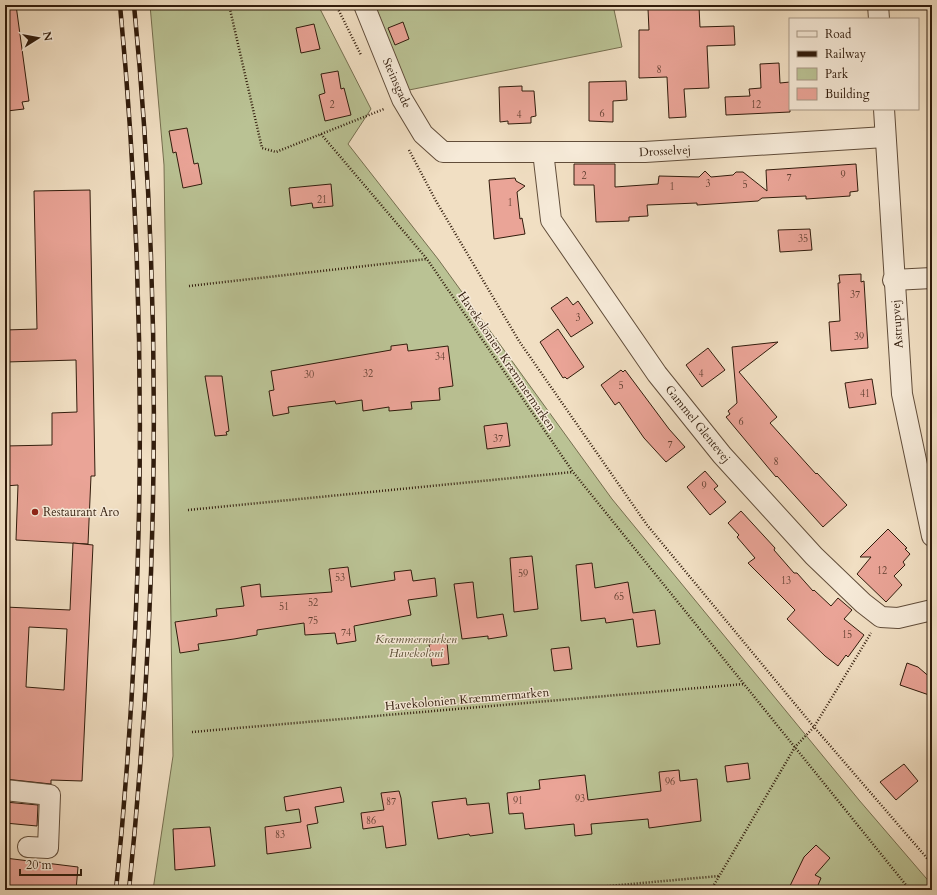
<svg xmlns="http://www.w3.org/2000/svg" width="937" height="895" viewBox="0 0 937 895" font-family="Cardo,serif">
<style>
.green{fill:#bac294;stroke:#766f50}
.building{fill:#eaa497;stroke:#311c0c;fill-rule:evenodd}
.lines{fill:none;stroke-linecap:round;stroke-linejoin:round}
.minor-casing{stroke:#614d3a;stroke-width:22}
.path{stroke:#311c0c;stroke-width:2.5;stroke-dasharray:1 2;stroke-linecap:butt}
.minor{stroke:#f6ead8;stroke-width:20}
.rail-casing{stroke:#311c0c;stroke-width:4.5}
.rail{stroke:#f6ead8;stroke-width:3;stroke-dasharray:9;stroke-linecap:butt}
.poi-dot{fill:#8f2418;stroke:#f6ead8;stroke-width:1.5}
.labels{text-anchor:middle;stroke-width:3;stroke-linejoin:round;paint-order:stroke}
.number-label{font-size:10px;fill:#5f3e2f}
.street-label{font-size:12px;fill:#311c0c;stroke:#f6ead8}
.poi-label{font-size:12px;fill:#311c0c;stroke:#f6ead8;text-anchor:start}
.park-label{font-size:12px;font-style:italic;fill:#5a4e35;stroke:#f6ead8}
</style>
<rect width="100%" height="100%" fill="#f1dfc3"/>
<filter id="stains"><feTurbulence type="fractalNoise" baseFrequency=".005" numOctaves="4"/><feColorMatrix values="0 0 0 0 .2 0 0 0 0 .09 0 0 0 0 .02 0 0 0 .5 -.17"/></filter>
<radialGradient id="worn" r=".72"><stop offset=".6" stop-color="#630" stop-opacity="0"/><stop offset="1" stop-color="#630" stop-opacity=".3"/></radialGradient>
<!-- green -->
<g class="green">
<polygon points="150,5 318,5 371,109 348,144 438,259 612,499 859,800 932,885 932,890 153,890 173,756 164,165"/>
<polygon points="375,5 613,5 622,47 409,90"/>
</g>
<!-- building -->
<g class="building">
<polygon points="5,5 16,5 29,101 22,102 24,109 7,111 5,103"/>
<polygon points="699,7 700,27 734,26 735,45 707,46 709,88 684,89 686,117 669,118 667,77 639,78 639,30 649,30 648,9"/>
<polygon points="403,22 409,39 395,45 388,28"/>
<polygon points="314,24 320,49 301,53 296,28"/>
<polygon points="779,63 780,83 790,82 790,112 726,115 725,97 750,96 749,89 761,88 760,64"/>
<polygon points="338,71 341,89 344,88 351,115 325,121 319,95 325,93 321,74"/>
<polygon points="626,81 627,100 613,101 613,122 589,121 589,82"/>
<polygon points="522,86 522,91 534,91 536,116 531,117 531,123 508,124 508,121 500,122 499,87"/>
<polygon points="187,128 194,164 198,163 202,184 183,188 176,152 173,153 169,131"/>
<polygon points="574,164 615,164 615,187 658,184 659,176 699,177 705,171 711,177 733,175 736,172 743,172 767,191 766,170 856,164 858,191 850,192 850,196 806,199 806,196 762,198 758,201 697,205 697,203 647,205 648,216 629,217 629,221 596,222 594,185 574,185"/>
<polygon points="515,178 516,181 525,186 517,192 520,219 522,218 525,234 494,239 489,180"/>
<polygon points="331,184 333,206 313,208 312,203 291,206 289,188"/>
<polygon points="90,190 95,476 91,476 88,544 16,540 18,485 5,486 5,446 52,445 52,413 77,412 76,360 6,362 5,330 37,329 34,191"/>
<polygon points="810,229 812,250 780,252 778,230"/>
<polygon points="861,274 861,282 864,281 868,348 831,351 829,322 840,321 838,283 840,283 839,275"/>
<polygon points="567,297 573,305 578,301 593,323 571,337 551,308"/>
<polygon points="558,329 584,367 567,379 565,377 563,378 540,342"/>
<polygon points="778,342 739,372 777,417 770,423 816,474 817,473 847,505 823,527 777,476 776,477 726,417 730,414 728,411 737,403 732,347"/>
<polygon points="407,344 408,351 448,346 453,386 439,388 440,400 411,402 412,409 389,411 389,407 363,411 362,400 336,404 335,401 288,407 289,413 273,416 269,391 274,390 271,371 391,350 391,346"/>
<polygon points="708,348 725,370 702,387 686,365"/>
<polygon points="621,370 623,372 625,370 669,429 685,447 666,462 644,438 619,402 615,405 601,385"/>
<polygon points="205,376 222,376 229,431 226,432 227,435 215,436"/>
<polygon points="872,379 876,404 849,408 845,383"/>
<polygon points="507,423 510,446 487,449 484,426"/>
<polygon points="705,471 718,486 714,489 726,502 710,515 687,487"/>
<polygon points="741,511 775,548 774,550 794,573 797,573 813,591 814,590 831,606 838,598 852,610 844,619 864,635 848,657 846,655 838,666 825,656 787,619 795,610 748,563 755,558 737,537 739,535 728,523"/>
<polygon points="888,529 907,548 905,549 910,554 903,562 905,565 894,576 902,585 886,602 857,574 871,557 860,557"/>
<path d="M73,543L93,545L82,781L51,780V784L5,779V607L70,610ZM29,627L67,629L64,690L26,687Z"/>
<polygon points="532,556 538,609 514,612 510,558"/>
<polygon points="592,563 595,588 628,582 633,613 655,610 660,644 637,647 633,619 606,623 605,618 581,621 576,565"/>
<polygon points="348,567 351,587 395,580 394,572 411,570 413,581 435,578 437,596 408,600 411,615 354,626 356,641 337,644 335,633 305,635 304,623 257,630 257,635 234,639 198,644 199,650 180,653 175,622 217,616 216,609 244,606 241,587 260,584 261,597 332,592 329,569"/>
<polygon points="473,582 477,618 503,614 507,636 488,639 488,636 462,639 454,584"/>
<polygon points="447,642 449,664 432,666 429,644"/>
<polygon points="569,647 572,669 554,671 551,649"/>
<polygon points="907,663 918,667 932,679 932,696 900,685"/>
<polygon points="748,763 750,779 727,782 725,766"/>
<polygon points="904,764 918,781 896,800 880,782"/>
<polygon points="679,770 680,781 697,779 701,821 649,828 648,819 591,824 592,834 575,836 574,824 525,829 523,813 509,814 507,793 540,789 539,780 585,775 588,800 661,791 659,772"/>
<polygon points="341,787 344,802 315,807 318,823 307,825 311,848 267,854 265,827 301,822 299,809 286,811 284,797"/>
<polygon points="399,791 401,798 406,845 386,848 383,826 363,829 361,813 384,810 381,793"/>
<polygon points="466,798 467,805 489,803 493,833 470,836 469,834 438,839 432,802"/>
<polygon points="5,802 38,805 37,826 5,823"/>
<polygon points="210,827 215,866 175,870 173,829"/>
<polygon points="816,845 830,858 815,875 821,878 816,890 788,890 804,857"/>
<polygon points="5,858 78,867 76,890 52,890 5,886"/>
</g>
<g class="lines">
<!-- minor casing -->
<g class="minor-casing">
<g id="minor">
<polyline points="364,5 402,99 423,134 443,152 645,152 885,137"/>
<polyline points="878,5 879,19"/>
<polyline points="884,109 902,394 932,536"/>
<polyline points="545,153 544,160 551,220 657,374 722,455 814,556 863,603 881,617 898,618 932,610"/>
<polyline points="893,280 932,278"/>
<polyline points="5,790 50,795 48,848 28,847"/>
</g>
</g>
<!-- path -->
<g class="path">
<polyline points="229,5 262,148 276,152 384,109"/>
<polyline points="336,5 361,55"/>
<polyline points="321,134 427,259 573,472 910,890"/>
<polyline points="409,150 436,201 519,341 647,525 814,727 932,864"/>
<polyline points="189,286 427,259"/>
<polyline points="188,510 573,472"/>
<polyline points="192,732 744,684"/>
<polyline points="565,890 719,876"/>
<polyline points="711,890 795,747 814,727 871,633"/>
</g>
<!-- minor -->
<use href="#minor" class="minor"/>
<!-- rail casing -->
<g class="rail-casing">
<g id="rail">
<path d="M116,890C146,596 148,299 120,5"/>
<path d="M129,890C159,597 163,298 134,5"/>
</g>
</g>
<!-- rail -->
<use href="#rail" class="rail"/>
</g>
<!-- markers -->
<circle class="poi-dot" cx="35" cy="512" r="4"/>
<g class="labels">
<!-- number labels -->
<g class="number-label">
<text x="659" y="73">8</text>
<text x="332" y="108">2</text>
<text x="756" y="108">12</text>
<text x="602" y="117">6</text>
<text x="519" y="118">4</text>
<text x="843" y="178">9</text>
<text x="584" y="179">2</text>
<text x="789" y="181">7</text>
<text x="708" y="187">3</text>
<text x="745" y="188">5</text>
<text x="672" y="190">1</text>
<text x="322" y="203">21</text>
<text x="510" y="206">1</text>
<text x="803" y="242">35</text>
<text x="855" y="298">37</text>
<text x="578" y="321">3</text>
<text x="859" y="340">39</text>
<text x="440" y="360">34</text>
<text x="368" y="377">32</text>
<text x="701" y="377">4</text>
<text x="309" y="378">30</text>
<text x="621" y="389">5</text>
<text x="865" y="397">41</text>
<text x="741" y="425">6</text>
<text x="498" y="442">37</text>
<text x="670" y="448">7</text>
<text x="776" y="465">8</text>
<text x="704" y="489">9</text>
<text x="882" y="574">12</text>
<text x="523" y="577">59</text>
<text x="340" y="581">53</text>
<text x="786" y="584">13</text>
<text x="619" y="600">65</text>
<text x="313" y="606">52</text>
<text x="284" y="610">51</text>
<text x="313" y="624">75</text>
<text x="346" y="636">74</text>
<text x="847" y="638">15</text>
<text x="670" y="785">96</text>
<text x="580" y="802">93</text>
<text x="518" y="804">91</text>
<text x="391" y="805">87</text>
<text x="371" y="824">86</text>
<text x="280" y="838">83</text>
</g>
<!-- street labels -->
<g class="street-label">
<text transform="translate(397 83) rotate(66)" y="4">Steinsgade</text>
<text transform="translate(665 151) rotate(-3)" y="4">Drosselvej</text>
<text transform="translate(897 324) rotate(-94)" y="4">Astrupvej</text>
<text transform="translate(507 361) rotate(56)" y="4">Havekolonien Kræmmermarken</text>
<text transform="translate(698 424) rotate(51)" y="4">Gammel Glentevej</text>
<text transform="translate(467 699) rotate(-5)" y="4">Havekolonien Kræmmermarken</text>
</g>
<!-- poi labels -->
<g class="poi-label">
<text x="43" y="516">Restaurant Aro</text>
</g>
<!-- park labels -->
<g class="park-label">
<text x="416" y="643">Kræmmermarken<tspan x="416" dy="14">Havekoloni</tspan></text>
</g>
</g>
<!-- margin -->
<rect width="937" height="895" fill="none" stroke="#f1dfc3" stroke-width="20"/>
<rect x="6" y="6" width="925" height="883" fill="none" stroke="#311c0c" stroke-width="2"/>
<rect x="10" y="10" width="917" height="875" fill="none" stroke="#311c0c"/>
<!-- legend -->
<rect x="789" y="18" width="130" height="92" fill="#f6ead8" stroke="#a79886"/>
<rect x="797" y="31" width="20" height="6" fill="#f6ead8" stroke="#a79886"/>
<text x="825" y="38" font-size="12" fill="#311c0c">Road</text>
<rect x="797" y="51" width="20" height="6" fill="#311c0c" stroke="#a79886"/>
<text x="825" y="58" font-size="12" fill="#311c0c">Railway</text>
<rect x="797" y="68" width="20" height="12" fill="#bac294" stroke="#a79886"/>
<text x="825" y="78" font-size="12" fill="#311c0c">Park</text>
<rect x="797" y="88" width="20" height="12" fill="#eaa497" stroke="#a79886"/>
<text x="825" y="98" font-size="12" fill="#311c0c">Building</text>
<!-- north arrow -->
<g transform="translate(38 38) rotate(79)" stroke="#f6ead8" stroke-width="3" paint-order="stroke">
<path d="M0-3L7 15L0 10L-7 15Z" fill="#311c0c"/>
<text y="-6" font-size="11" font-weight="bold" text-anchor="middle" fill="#311c0c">N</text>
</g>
<!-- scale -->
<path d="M20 869v6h61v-6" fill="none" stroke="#311c0c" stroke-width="2"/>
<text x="26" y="869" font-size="12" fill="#311c0c" stroke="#f6ead8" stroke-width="3" paint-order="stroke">20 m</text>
<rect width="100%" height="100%" filter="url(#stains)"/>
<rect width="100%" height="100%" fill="url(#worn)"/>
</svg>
